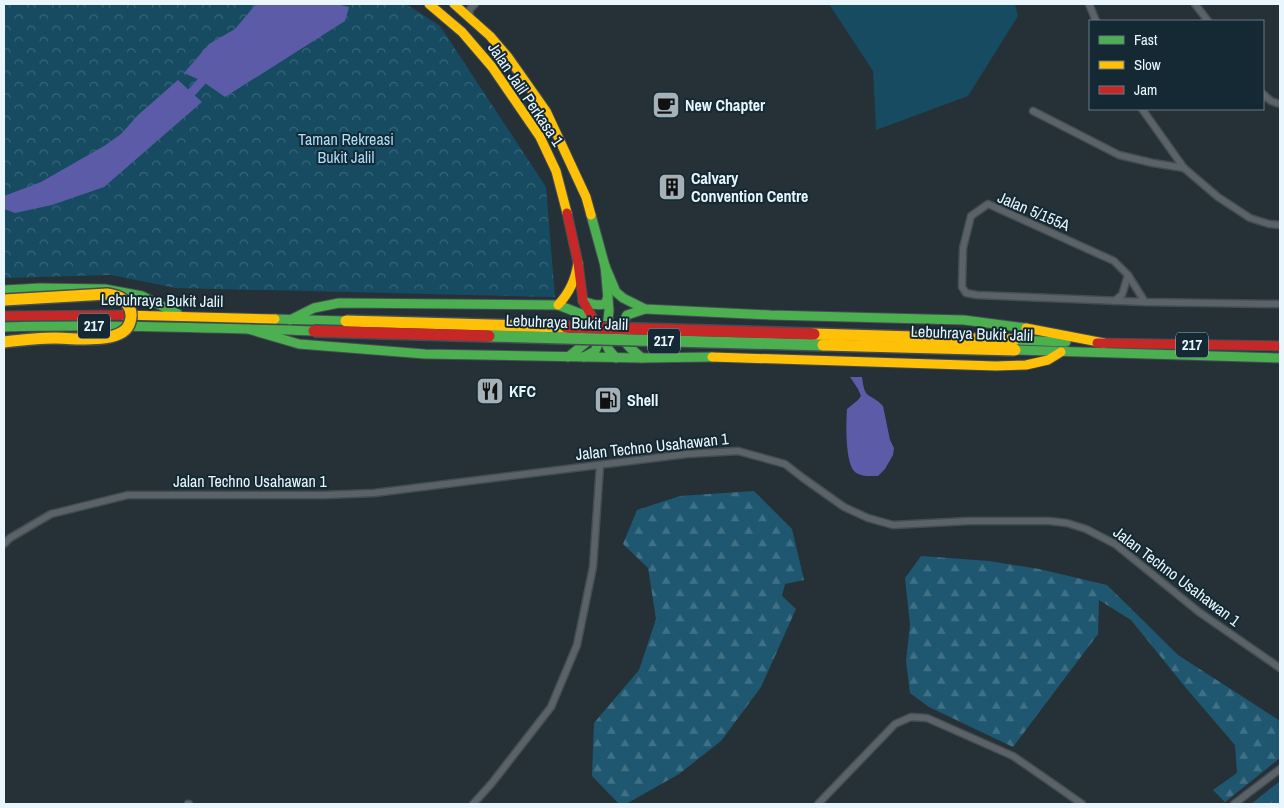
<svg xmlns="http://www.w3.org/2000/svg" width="1284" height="808" viewBox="0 0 1284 808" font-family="'Archivo Narrow',sans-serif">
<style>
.green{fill:#164b62}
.forest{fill:url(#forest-firs)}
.park{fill:url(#park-crowns)}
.water{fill:#5c5ba8}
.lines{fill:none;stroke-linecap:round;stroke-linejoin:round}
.canal{stroke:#5c5ba8;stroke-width:9}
.street-casing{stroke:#434d52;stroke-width:9}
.fast-casing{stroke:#434d52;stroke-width:11}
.slow-casing{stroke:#434d52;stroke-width:11}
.jam-casing{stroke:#434d52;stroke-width:11}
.street{stroke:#5b6368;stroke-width:6}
.fast{stroke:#4caf50;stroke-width:9}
.slow{stroke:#ffc107;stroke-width:9}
.jam{stroke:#c62828;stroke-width:9}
.fast-bridge-casing{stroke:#434d52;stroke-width:14;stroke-linecap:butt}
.slow-bridge-casing{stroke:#434d52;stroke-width:14;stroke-linecap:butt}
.jam-bridge-casing{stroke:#434d52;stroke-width:14;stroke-linecap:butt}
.fast-bridge{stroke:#4caf50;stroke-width:11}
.slow-bridge{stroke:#ffc107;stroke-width:11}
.jam-bridge{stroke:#c62828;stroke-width:11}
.labels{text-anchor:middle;stroke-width:4;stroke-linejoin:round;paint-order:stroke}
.shield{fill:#142933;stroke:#a9b8c0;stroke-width:1}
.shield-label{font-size:15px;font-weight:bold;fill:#e9f6fd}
.street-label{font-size:16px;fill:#e9f6fd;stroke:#142933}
.poi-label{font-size:16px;font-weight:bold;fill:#e9f6fd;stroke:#142933;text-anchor:start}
.park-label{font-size:16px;fill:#abdef8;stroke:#142933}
</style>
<defs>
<pattern id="forest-firs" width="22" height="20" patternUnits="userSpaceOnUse" patternTransform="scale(1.25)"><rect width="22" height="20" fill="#1f5770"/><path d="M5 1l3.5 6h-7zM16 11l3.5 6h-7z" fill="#407085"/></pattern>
<pattern id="park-crowns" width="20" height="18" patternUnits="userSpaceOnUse" patternTransform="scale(1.25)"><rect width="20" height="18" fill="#164b62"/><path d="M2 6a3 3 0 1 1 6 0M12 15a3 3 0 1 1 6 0" fill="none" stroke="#386679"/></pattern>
</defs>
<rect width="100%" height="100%" fill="#253137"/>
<!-- green -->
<polygon class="green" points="829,4 1015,4 1018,16 968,96 876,130 873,71"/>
<!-- forest -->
<g class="forest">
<polygon points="754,491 792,529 804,580 785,584 782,596 796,609 761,687 721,741 679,774 626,804 619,804 592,776 594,723 639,670 656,619 648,568 623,544 637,510 680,496"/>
<polygon points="921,556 989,561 1039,569 1107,585 1178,655 1280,721 1280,758 1225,802 1213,790 1237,773 1235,745 1186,688 1131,620 1099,600 1098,634 1013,747 929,707 910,693 906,661 910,625 905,578"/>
<polygon points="1280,781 1280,804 1251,804"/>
</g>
<!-- park -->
<polygon class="park" points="4,4 406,4 440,26 546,187 555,297 176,288 111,275 4,278"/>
<!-- water -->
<g class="water">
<polygon points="256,4 336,4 349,7 345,21 225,97 202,81 184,73 209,44 235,29"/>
<polygon points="178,80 202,102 104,187 52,205 15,213 4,209 4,196 41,182 104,146 121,134 138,115"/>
<path d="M850,377H862C865,402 869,391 883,406L890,440L894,448L893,455L885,469L878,476C870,476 862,477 855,472C845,464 846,422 847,409L858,400L861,396L858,389Z"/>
</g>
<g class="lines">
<!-- canal -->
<polyline class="canal" points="191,93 202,81"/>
<!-- street casing -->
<g class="street-casing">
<g id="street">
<polyline points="1089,4 1096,21"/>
<polyline points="1195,4 1208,21"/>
<polyline points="469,17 470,9 475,4"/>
<polyline points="1263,94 1271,101 1280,104"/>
<polyline points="1142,109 1184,168 1218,197 1250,218 1269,224 1280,225"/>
<polyline points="1033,111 1119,155 1153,163 1184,168"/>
<polyline points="1114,301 1122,295 1128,275"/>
<polyline points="1145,302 1128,275 1114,261 988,204 971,216 963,248 962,287 966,293 977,295 1145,302 1280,304"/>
<polyline points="4,544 10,538 51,514 128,495 324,495 374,493 687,454 738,451 785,464 803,478 844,507 868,518 893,525 969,521 1049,521 1067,523 1086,529 1115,544 1199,612 1280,668"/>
<polyline points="188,804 189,804"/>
<polyline points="473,804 492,783 551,707 577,645 593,567 600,465"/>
<polyline points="818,804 895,724 911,717 927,718 1013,756 1055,785 1082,804"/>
<polyline points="1234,804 1280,769"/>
</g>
</g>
<!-- fast casing -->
<g class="fast-casing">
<g id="fast">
<polyline points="605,266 616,292 623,298 645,309 770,315 964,320 1026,328"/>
<polyline points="4,290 40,288 105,289 142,296 178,314"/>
<path d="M583,301C591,304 597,306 605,304L608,297"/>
<polyline points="275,319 346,321"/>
<polyline points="290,320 314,308 339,303 558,305 584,315 592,327 588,341 568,357"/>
<path d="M4,327C107,324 211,328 314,331"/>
<polyline points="248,329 299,344 425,354 642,358 712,357"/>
<polyline points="601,334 609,350 616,358"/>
<polyline points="1014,340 1066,342"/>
<polyline points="1015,350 1280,358"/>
<polyline points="584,357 595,351 608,320 609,310 605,266 591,215"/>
<path d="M642,358C625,344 615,337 627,315L645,309"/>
</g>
</g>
<!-- slow casing -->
<g class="slow-casing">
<g id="slow">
<polyline points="429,4 462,32 492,67 540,137 556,171 567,213"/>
<polyline points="454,4 490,36 508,57 546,111 586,197 591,215"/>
<path d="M558,305C570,292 575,280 578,263"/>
<polyline points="123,315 275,319"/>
<polyline points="1026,328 1104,343"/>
<polyline points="712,357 996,366 1026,365 1048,360 1061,352"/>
</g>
</g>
<!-- jam casing -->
<g class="jam-casing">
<g id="jam">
<polyline points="567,213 578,263 583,301 594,320"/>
<polyline points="4,316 123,315"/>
<polyline points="1097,343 1280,346"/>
</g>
</g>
<!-- street -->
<use href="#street" class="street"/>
<!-- fast -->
<use href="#fast" class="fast"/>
<!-- slow -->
<use href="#slow" class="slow"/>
<!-- jam -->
<use href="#jam" class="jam"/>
<!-- fast-bridge casing -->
<g class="fast-bridge-casing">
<polyline id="fast-bridge" points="489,336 823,345"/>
</g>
<!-- slow-bridge casing -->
<g class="slow-bridge-casing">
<g id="slow-bridge">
<path d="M4,300L107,294C115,295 123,297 127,304C131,309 132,316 130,322C124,345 74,338 55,338C38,338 21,340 4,342"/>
<polyline points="346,321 566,327"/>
<polyline points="814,334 1014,340"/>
<polyline points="823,345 1015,350"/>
</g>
</g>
<!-- jam-bridge casing -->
<g class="jam-bridge-casing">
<g id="jam-bridge">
<polyline points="566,327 814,334"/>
<polyline points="314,331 489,336"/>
</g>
</g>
<!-- fast-bridge -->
<use href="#fast-bridge" class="fast-bridge"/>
<!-- slow-bridge -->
<use href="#slow-bridge" class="slow-bridge"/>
<!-- jam-bridge -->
<use href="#jam-bridge" class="jam-bridge"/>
</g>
<!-- icons -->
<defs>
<g id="cafe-square" transform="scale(1.4375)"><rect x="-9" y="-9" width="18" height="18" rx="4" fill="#a4b1b8" stroke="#142933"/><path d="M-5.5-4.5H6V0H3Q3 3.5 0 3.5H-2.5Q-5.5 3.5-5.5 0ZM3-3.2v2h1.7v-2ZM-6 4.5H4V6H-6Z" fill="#111"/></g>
<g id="building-square" transform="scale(1.4375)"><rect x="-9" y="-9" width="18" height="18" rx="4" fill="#a4b1b8" stroke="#142933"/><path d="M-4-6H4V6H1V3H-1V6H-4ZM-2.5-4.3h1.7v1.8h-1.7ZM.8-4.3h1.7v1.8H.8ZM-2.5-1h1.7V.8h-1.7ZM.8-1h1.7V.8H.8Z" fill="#111"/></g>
<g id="restaurant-square" transform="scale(1.4375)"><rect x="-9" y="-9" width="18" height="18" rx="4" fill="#a4b1b8" stroke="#142933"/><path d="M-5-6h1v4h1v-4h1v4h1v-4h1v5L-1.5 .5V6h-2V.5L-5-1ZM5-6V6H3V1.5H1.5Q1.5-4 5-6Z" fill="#111"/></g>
<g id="fuel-square" transform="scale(1.4375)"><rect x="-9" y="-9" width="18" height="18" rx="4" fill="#a4b1b8" stroke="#142933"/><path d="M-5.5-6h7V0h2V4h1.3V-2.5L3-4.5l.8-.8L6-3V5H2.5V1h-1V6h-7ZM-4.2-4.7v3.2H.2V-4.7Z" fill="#111"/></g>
</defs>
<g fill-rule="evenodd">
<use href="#cafe-square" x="666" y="105"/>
<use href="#building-square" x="672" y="187"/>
<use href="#restaurant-square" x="490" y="391"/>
<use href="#fuel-square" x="608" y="400"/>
</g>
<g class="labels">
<!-- shield labels -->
<g class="shield">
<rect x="78" y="313.5" width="32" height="25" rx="4"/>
<rect x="648" y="328.5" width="32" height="25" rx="4"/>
<rect x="1176" y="332.5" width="32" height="25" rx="4"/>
</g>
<g class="shield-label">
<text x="94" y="331">217</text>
<text x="664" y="346">217</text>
<text x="1192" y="350">217</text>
</g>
<!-- street labels -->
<g class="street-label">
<text transform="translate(526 94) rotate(56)" y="6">Jalan Jalil Perkasa 1</text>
<text transform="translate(1034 211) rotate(23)" y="6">Jalan 5/155A</text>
<text transform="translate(162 300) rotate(1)" y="6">Lebuhraya Bukit Jalil</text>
<text transform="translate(567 322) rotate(2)" y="6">Lebuhraya Bukit Jalil</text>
<text transform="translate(972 333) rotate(2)" y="6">Lebuhraya Bukit Jalil</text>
<text transform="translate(652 446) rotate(-6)" y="6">Jalan Techno Usahawan 1</text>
<text x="250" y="487">Jalan Techno Usahawan 1</text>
<text transform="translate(1177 576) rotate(37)" y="6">Jalan Techno Usahawan 1</text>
</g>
<!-- poi labels -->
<g class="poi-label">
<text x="685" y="111">New Chapter</text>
<text x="691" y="184">Calvary<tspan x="691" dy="18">Convention Centre</tspan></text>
<text x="509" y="397">KFC</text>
<text x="627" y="406">Shell</text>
</g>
<!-- park labels -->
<g class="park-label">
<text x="346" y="145">Taman Rekreasi<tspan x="346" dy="18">Bukit Jalil</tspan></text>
</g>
</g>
<!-- border -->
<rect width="1284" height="808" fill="none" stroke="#e9f6fd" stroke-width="10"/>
<!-- legend -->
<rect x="1089" y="20" width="175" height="90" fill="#142933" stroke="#697b84"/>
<rect x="1099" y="36" width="25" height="8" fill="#4caf50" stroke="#697b84"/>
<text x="1134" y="45" font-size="15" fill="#e9f6fd">Fast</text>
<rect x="1099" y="61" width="25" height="8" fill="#ffc107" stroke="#697b84"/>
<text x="1134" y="70" font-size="15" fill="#e9f6fd">Slow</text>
<rect x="1099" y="86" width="25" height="8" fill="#c62828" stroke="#697b84"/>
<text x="1134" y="95" font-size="15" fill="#e9f6fd">Jam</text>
</svg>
